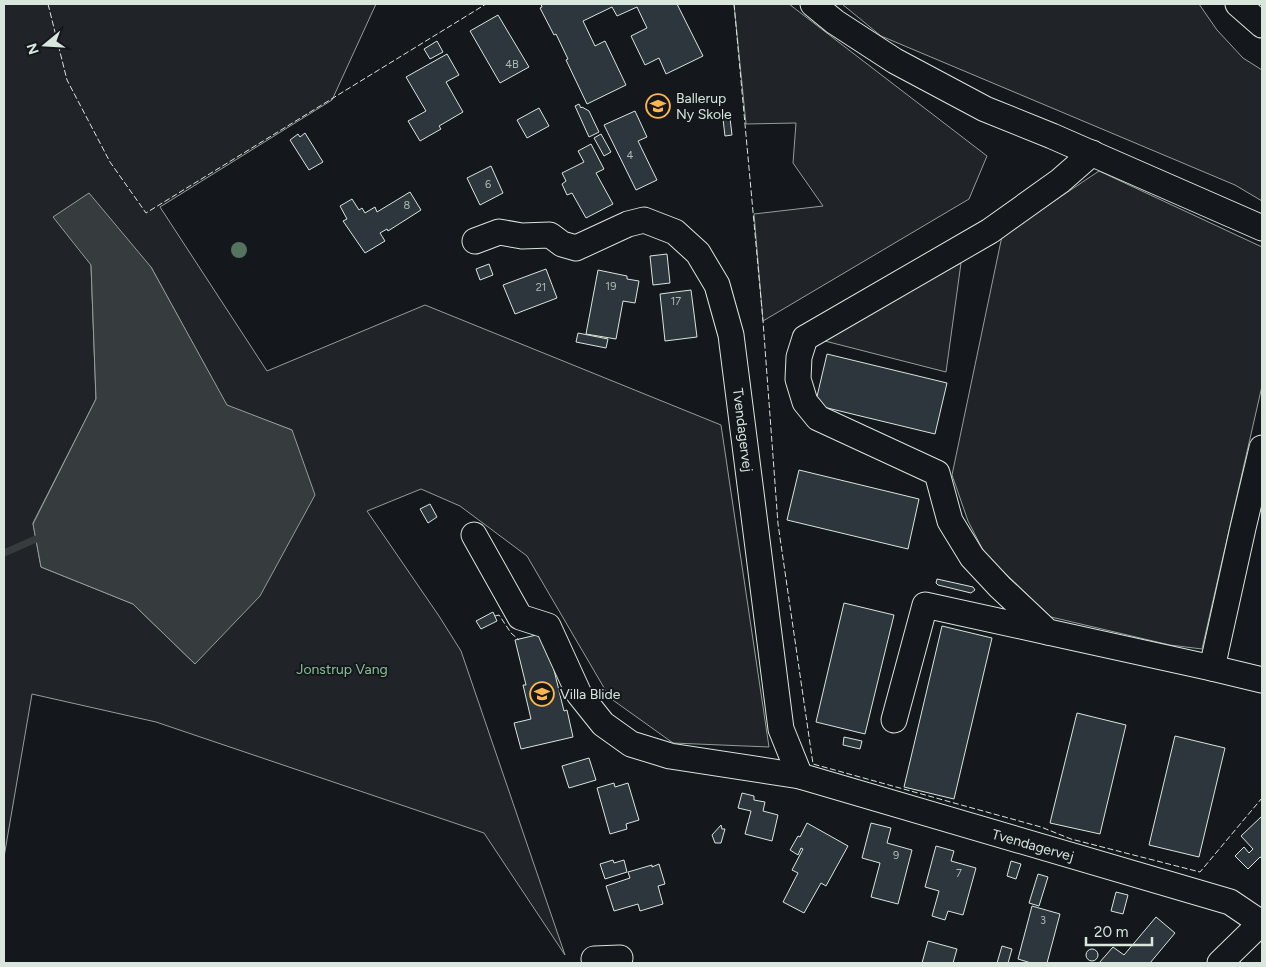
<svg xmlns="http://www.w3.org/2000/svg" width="1266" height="967" viewBox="0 0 1266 967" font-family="Figtree,sans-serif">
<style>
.green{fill:#202428;stroke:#939e99;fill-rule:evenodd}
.water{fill:#363b3e;stroke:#939e99}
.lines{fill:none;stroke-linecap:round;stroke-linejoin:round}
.stream{stroke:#363b3e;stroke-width:7}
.building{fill:#2c363c;stroke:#d8e6dc}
.minor-casing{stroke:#d8e6dc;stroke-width:27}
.minor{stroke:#14181c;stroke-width:25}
.fence{stroke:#d8e6dc;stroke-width:1;stroke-dasharray:6 2.5;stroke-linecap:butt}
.tree{fill:#55745f}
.labels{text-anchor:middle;stroke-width:4;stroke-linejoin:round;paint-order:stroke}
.number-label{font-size:11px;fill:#adbab4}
.poi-label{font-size:14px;fill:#d8e6dc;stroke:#14181c;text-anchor:start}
.street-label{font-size:14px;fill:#d8e6dc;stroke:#14181c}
.park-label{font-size:14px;fill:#8ac095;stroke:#14181c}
</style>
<rect width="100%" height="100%" fill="#14181c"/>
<!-- green -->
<g class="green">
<path d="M4,4H376L332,100L160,207L267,371L425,305L721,425L769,747L673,743L610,698L527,556L460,506L421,489L367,511L439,616L461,651L565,955L484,833L156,722L32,694L4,857ZM91,265L151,267L227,406L292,430L195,664L133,604L41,567L33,523L96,399Z"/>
<polygon points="734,4 789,4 987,156 969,199 763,321 754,214 823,206 793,163 796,123 746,124"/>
<polygon points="842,4 1199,4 1217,30 1243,58 1262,70 1262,201 1235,185 881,36"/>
<polygon points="1099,171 1262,247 1262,386 1202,649 1170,645 1051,617 985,554 968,521 952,475 1002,236"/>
<polygon points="961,263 946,372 821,340"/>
</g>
<!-- water -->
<polygon class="water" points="89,193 151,267 227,405 292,430 315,495 260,596 195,664 133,604 41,567 33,524 96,399 91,265 53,217"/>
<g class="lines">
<!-- stream -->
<polyline class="stream" points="4,553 36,539"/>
</g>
<!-- building -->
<g class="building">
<polygon points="541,4 677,4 703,56 666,74 659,58 645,65 631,36 647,28 637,7 617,16 612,7 583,21 595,46 605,41 626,85 587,104 566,60 568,59 556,34 554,35 540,8 542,7"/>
<polygon points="498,15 529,67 500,83 470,31"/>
<polygon points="437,41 443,52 430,59 424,49"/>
<polygon points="447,54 459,75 446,82 463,112 439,126 441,129 420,141 408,121 426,111 406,77"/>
<polygon points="579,104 581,108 582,107 589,111 599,132 589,137 575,106"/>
<polygon points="539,108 549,126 527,138 517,120"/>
<polygon points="635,111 647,137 638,141 657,180 636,190 604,125"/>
<polygon points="730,118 732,135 725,136 723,119"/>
<polygon points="305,133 323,162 309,170 290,140 298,134 300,137"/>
<polygon points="601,134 611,152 604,156 594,138"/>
<polygon points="591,144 604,169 596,173 613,204 586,218 572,193 567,195 562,184 566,181 562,173 584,162 578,151"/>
<polygon points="491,166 503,193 480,205 467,178"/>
<polygon points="410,192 421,210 388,231 387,229 380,233 385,241 365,253 343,221 347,219 340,206 352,199 359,210 362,208 365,213 375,207 377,212"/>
<polygon points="667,254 670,283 653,285 650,256"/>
<polygon points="489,264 493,275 480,280 476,269"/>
<polygon points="546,269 557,298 515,314 503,285"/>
<polygon points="598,270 627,276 627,279 639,281 635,303 623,301 616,339 586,334"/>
<polygon points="691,290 697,337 665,341 660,294"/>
<polygon points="578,333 608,339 606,348 576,342"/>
<polygon points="827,354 947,383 935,434 815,405"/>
<polygon points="799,470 919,499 908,549 787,520"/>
<polygon points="430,504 437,517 428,523 420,509"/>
<polygon points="937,579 973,587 975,590 971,593 938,585 936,583"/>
<polygon points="844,603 894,615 865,734 816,722"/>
<polygon points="493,612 497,621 481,629 476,621"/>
<polygon points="942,626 992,638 954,799 904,787"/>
<polygon points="545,633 562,703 564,711 567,710 573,737 521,749 514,723 531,719 523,685 526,685 515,640"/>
<polygon points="1077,713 1126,725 1100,834 1050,823"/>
<polygon points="1175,736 1225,748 1199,857 1149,845"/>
<polygon points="844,737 862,741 860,749 843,745"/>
<polygon points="589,758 596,780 569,788 562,766"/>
<polygon points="614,783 615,787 628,783 639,820 626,824 627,829 610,834 597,788"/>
<polygon points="742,793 754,796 754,800 765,802 763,811 778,815 772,841 745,834 751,811 738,808"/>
<polygon points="1262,816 1262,858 1260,857 1248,869 1235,856 1244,847 1249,853 1253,849 1241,836"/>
<polygon points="807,823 848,846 826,886 821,883 804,913 783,902 798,873 792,870 803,849 801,848 798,855 790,850 798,836 800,837"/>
<polygon points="871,823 891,828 887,843 912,850 898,904 871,897 880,863 862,858"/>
<polygon points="721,825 722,829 725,829 721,843 715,843 712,835"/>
<polygon points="936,846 954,851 951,861 976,868 963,915 948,911 945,920 932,916 939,891 925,887"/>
<polygon points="613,860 614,863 624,860 627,872 605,879 600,864"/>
<polygon points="1011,861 1021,864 1016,879 1007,876"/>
<polygon points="659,864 665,884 658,886 663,904 640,911 638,904 614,911 606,886 630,878 628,872 652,865 652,867"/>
<polygon points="1038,874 1048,877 1039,906 1029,903"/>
<polygon points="1116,892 1128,895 1123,914 1111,911"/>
<polygon points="1032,906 1060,914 1047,963 1031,963 1018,959"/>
<polygon points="1156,917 1175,933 1150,963 1099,963 1113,947 1124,955"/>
<polygon points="928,941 957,949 953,963 922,963"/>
<polygon points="1002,946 1012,949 1008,963 997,963"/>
<circle cx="1092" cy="955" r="6"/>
</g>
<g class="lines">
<!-- minor casing -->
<g class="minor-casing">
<g id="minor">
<polyline points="813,4 835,22 895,61 985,109 1052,136 1262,228"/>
<polyline points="1238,4 1262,25"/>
<polyline points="1092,153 1060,181 990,231 805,338 799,357 798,379 805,402 818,418 937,473 950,521 972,557 1000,587 1048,632 1212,668 1243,528 1262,448"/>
<polyline points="475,241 499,232 522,236 550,235 562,244 576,248 628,224 644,220 675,232 698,253 717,285 731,335 781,729 800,776"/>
<polyline points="474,535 520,617 548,626 579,694 603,724 631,744 670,756 800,776 1230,902 1261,923"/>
<polyline points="1212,668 1262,680"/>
<polyline points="894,720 925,605 1048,632"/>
<polyline points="595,963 594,959 620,958"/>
<polyline points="1220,963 1262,922"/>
</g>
</g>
<!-- minor -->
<use href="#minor" class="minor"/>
<!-- fence -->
<g class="fence">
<polyline points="48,4 67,80 110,162 146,213 486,4"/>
<polyline points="734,4 763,321 778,524 813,764 1041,827 1071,839 1200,872 1262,798"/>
<polyline points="495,616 499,615 511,633 519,640"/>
</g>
</g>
<!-- trees -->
<circle class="tree" cx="239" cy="250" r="8"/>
<!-- icons -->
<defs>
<g id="school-ring" transform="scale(1.25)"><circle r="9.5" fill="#14181c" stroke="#ffb74d" stroke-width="1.5"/><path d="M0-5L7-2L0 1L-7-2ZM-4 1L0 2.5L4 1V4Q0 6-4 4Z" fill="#ffb74d"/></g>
</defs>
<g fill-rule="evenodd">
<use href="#school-ring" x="658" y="106"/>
<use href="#school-ring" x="542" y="694"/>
</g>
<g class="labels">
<!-- number labels -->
<g class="number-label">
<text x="512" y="68">4B</text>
<text x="630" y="159">4</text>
<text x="488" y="188">6</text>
<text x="407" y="209">8</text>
<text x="611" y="290">19</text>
<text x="541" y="291">21</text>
<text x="676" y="305">17</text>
<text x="896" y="859">9</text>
<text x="959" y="877">7</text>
<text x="1043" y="924">3</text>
</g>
<!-- poi labels -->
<g class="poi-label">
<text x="676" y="103">Ballerup<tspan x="676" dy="16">Ny Skole</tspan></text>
<text x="560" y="699">Villa Blide</text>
</g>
<!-- street labels -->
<g class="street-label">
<text transform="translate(743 430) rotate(83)" y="5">Tvendagervej</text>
<text transform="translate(1033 845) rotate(16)" y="5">Tvendagervej</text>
</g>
<!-- park labels -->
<g class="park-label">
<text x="342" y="674">Jonstrup Vang</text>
</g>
</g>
<!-- border -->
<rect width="1266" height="967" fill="none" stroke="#d8e6dc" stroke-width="10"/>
<!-- north arrow -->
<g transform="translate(45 45) rotate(252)" stroke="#14181c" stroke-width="4" paint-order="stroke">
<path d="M0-4L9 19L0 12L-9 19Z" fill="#d8e6dc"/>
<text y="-8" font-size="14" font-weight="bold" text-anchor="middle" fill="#d8e6dc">N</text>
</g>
<!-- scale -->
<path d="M1086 937v8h66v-8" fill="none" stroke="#d8e6dc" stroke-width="2.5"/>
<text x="1094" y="937" font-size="15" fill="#d8e6dc" stroke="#14181c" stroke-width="4" paint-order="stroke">20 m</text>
</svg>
